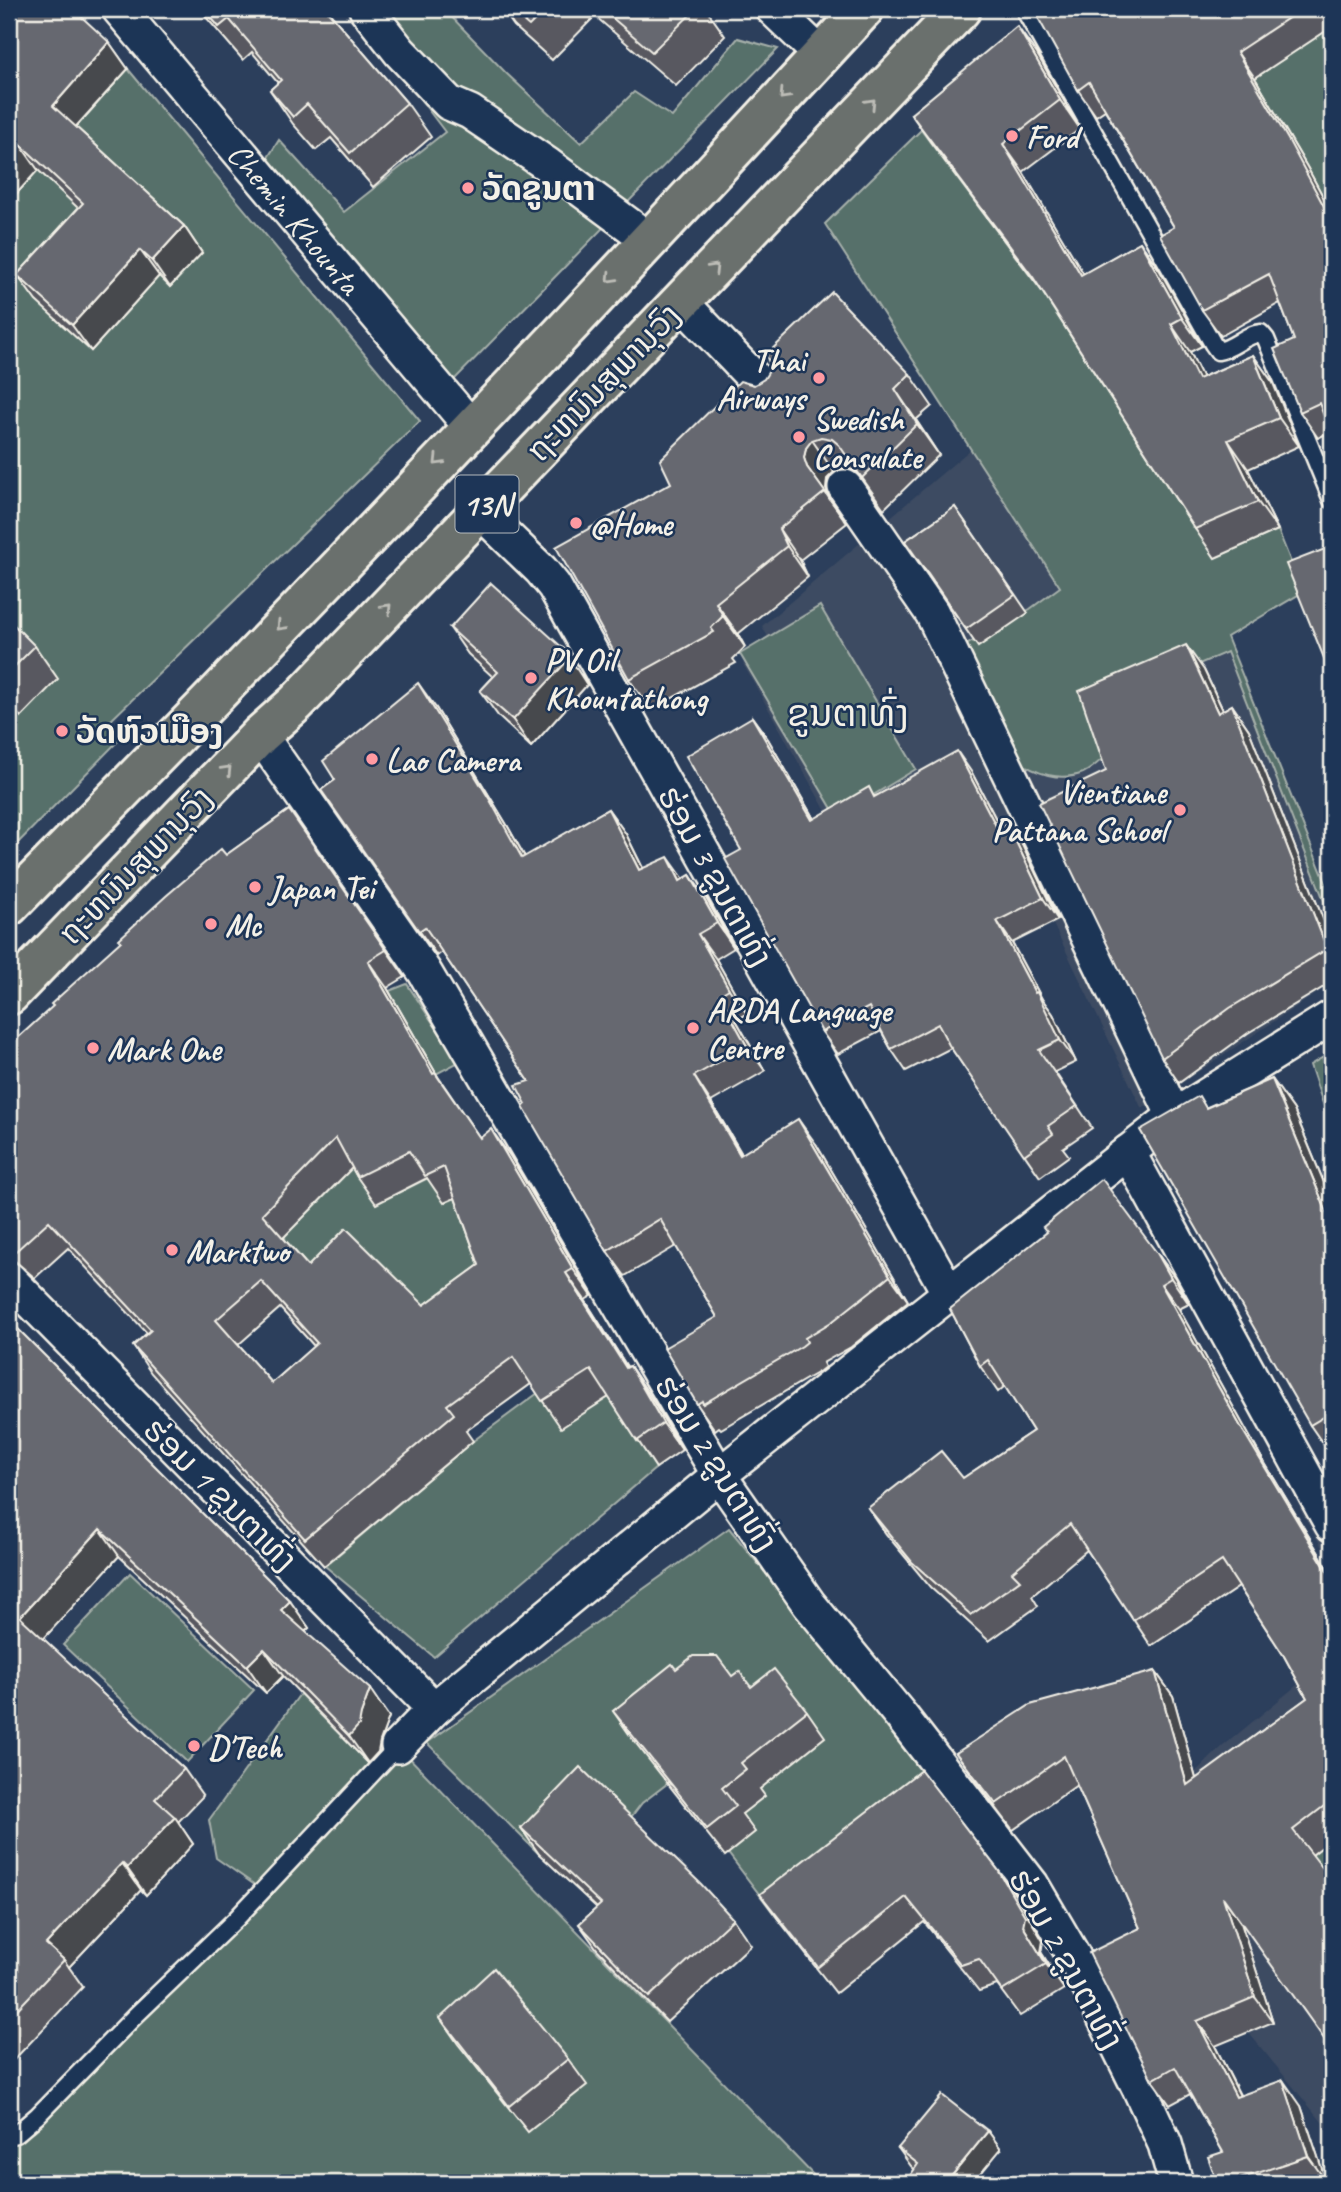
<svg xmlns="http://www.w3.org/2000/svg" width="1341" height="2192" viewBox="0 0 1341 2192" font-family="Caveat,'Noto Sans Lao',sans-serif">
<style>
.built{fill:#3d4b62}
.green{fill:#576f6b;stroke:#a6b0aa;stroke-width:2}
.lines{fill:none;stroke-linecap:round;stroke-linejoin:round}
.service-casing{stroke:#f4f1e8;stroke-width:21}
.minor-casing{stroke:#f4f1e8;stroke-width:38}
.trunk-casing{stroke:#f4f1e8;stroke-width:44}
.service{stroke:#1d3557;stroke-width:16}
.minor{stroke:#1d3557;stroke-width:33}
.trunk{stroke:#6b706d;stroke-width:38}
.wall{fill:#585960;stroke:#f4f1e8;stroke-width:2;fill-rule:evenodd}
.shaded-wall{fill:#47484e;stroke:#f4f1e8;stroke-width:2}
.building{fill:#666770;stroke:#f4f1e8;stroke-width:2;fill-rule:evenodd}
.oneway{stroke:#bdbdb7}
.poi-dot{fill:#ff9aa2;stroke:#1d3557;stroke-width:2.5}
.labels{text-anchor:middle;stroke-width:5;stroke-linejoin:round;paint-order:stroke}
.shield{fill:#1d3557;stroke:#b4b9bc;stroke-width:2}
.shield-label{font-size:32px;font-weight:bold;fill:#f4f1e8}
.poi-label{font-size:33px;font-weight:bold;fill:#f4f1e8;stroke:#1d3557;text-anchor:start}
.street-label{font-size:33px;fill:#f4f1e8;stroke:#1d3557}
.quarter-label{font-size:37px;fill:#f4f1e8;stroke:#1d3557}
</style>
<rect width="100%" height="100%" fill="#2c3f5c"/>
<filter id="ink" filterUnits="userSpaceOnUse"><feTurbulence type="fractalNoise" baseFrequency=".0143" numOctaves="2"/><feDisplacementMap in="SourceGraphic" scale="14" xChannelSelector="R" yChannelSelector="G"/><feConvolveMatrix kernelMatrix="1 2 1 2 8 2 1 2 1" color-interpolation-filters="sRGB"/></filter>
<g filter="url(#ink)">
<!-- built -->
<g class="built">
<polygon points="971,449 1060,588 1030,610 1227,651 1332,921 1332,983 1142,1109 1004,822 870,889 743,664 770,641 762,626"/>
<polygon points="1332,1495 1332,1565 1300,1509"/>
<polygon points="1302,1681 1332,1706 1332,2134 1248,2032 1159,1806 1222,1747"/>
</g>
<!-- green -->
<g class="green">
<polygon points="352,9 444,9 507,74 581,143 634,92 672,117 738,38 778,49 454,380 267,159 279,140 344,212 445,132"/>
<polygon points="1332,27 1332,213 1255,78"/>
<polygon points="128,69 420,421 108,723 121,738 9,852 9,202"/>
<path d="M921,130L1053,306L1215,558L1278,530L1303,592L1227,637L1332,898V921L1227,652L1112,701L1109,752C1102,759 1093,769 1083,773C1060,782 1035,774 1016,759L961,648L1030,609L1060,587L825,224Z"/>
<polygon points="820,606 916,769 837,817 740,654"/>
<polygon points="407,984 459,1062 436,1074 389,991"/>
<polygon points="1332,1052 1332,1130 1310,1065"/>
<polygon points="355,1165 376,1204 428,1178 463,1194 501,1240 439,1328 336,1307 286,1247 285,1236"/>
<polygon points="538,1393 610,1397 656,1468 434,1657 325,1566 473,1441"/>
<polygon points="729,1528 944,1792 778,1919 728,1853 741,1814 764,1796 631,1737 668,1783 642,1803 628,1821 598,1792 539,1854 427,1743"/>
<polygon points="130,1573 254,1690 187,1762 63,1645"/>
<polygon points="300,1694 362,1757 378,1754 384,1761 398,1746 821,2183 9,2183 9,2136 262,1890 216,1858 209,1820"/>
<polygon points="1332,1839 1332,1885 1311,1856"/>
</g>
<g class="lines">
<!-- service casing -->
<g class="service-casing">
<g id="service">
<path d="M1024,9L1213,344L1218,351C1234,349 1245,334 1261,333L1266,339L1332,500"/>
<polyline points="9,2136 16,2134 37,2116 135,2016 236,1919 398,1746"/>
</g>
</g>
<!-- minor casing -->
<g class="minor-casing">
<g id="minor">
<path id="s1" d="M119,9L471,427"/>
<polyline points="366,9 400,52 449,103 470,112 548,165 648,239"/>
<polyline points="773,9 821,55"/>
<polyline points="681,302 772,397"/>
<polyline points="845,487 932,613 1174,1116"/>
<polyline points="480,511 541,570 554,586 950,1295"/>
<polyline points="260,735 424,971 719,1475 809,1604 901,1716 1032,1885 1073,1955 1140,2090 1165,2144 1176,2183"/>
<polyline points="1128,1152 1332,1525"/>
<polyline points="9,1279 434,1709"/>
<polyline points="398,1746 434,1709 719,1475 1174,1116 1332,1017"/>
</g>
</g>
<!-- trunk casing -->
<g class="trunk-casing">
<g id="trunk">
<path d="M9,906C299,613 584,313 864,9"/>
<polyline points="9,995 260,735 296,703 961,9"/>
</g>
</g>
<!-- service -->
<use href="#service" class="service"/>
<!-- minor -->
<use href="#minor" class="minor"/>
<!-- trunk -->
<use href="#trunk" class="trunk"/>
</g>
<!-- wall -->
<g class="wall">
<polygon points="9,9 109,42 128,69 76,127 184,226 202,253 170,287 159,276 91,351 36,301 17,275 78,208 38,170 9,202"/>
<polygon points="199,9 326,9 407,103 431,137 373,187 331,138 316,150 293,124 270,90 278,83 252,52 243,60"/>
<polygon points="502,9 706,9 725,36 676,86 595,16 552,60 514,26"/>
<polygon points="1043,9 1332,9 1332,27 1255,78 1307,167 1332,213 1332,437 1330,432 1318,438 1300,412 1294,340 1280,303 1221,336 1202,310 1174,227 1105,110 1096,116 1078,90"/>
<polygon points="1037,54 1080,129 1023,172 1083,274 1140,242 1160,271 1202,346 1190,352 1202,377 1253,355 1273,383 1299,446 1248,469 1278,530 1215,558 1195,529 1041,290 931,143 911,114"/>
<polygon points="910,374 932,406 916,420 939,455 884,509 860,475 854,470 843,468 834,472 827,479 826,489 829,498 847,523 800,560 808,577 738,634 745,647 733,659 736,663 651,710 629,679 671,483 754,385"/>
<polygon points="955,507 1028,613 978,647 905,541"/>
<polygon points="1325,549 1332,559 1332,672 1326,663"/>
<polygon points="9,628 35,646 58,679 21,717 9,705"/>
<polygon points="450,628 582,675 587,685 531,747 499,717 480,691 493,677 468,654"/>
<polygon points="1204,670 1223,710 1232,705 1249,730 1332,942 1332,982 1248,1033 1179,1083 1162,1058 1106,771"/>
<polygon points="436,708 507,825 525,857 608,809 626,834 643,868 683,879 690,875 707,900 734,948 716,959 747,1014 736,1020 765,1071 711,1102 742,1154 816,1144 908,1301 851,1347 823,1363 825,1367 820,1371 721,1429 719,1427 715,1430 697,1404 717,1317 676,1246 625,1276 607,1251 526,1104 529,1081 442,952 437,956 321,790"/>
<polygon points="752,717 768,739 814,819 875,796 972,773 1000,827 1022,845 1058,920 1012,943 1042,999 1053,1014 1076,1062 1055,1072 1092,1128 1063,1148 1069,1156 1040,1177 951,1048 906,1071 891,1049 881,1031 838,1054 822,1032 741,850"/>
<path d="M289,810L405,977L387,988L437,1075L480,1138L510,1156L592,1296L585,1300L627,1367L630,1366L648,1393L682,1450L656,1468L609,1397L561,1428L531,1384L466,1431L473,1441L324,1566L151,1373L133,1346L147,1333L68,1248L35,1278L15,1261L9,1260V1046L226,855ZM352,1168L357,1177L376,1204L427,1178L444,1203L455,1198L479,1265L424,1305L308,1266L283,1238ZM280,1308L314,1346L272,1383L238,1345Z"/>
<polygon points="1272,1079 1294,1110 1332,1202 1332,1457 1310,1425 1207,1107"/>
<polygon points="1157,1253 1175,1278 1189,1304 1179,1309 1260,1455 1332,1575 1332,1839 1312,1855 1241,1923 1273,2022 1215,2046 1240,2095 1301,2106 1326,2181 1320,2183 1217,2183 1223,2152 1190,2094 1170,2105 1152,2080 1140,1928 1077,1785 1013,1830 974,1778 956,1753 1155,1671 1173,1696 1196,1779 1307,1698 1284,1656 1239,1587 1151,1646 1087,1550 1032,1596 1038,1606 989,1641 930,1587 886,1534 868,1508 963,1478 1033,1431 1005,1386 998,1392 980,1366 950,1309"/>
<polygon points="9,1306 15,1315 10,1321 290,1601 309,1628 305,1632 389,1717 380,1741 378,1752 368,1763 283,1676 266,1693 119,1556 43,1639 184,1769 203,1796 178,1822 193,1844 146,1895 141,1890 69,1967 83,1987 9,2065"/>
<polygon points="676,1669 732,1676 751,1687 807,1711 825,1737 760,1789 765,1796 742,1814 755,1832 725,1856 631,1737 613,1711"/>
<polygon points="521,1828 733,1919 751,1945 667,2022 597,1949 579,1924 597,1908 539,1854"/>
<polygon points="998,1870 1016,1896 1043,1941 1041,1952 1064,1989 1020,2016 997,1985 979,1991 924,1922 836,1993 778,1919 760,1894"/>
<polygon points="440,2018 568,2059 587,2085 528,2132 458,2044"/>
<polygon points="988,2131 1001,2149 914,2169 911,2166 898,2148"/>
</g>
<!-- shaded-wall -->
<g class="shaded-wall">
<polygon points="1017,26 1037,54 1080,129 1060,100"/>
<polygon points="109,42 128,69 71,132 53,106"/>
<polygon points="1237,52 1255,78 1307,167 1332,213 1332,221"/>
<polygon points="19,143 38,170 9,202 9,155"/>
<polygon points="1003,144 1023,172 1101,303 1081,275"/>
<polygon points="184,226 202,253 170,287 152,261"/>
<polygon points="1140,242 1160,271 1202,346 1182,318"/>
<polygon points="1325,243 1332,253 1332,260"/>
<polygon points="140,250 159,276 91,351 72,325"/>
<polygon points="1171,324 1190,352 1218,408 1198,379"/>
<polygon points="1253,355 1273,383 1299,446 1279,418"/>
<polygon points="895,389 916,420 939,455 917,424"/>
<polygon points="812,440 834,472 827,479 826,489 829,498 847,523 807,467 804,458 806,448"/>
<polygon points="1228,440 1248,469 1278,530 1258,502"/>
<polygon points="779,529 800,560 808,577 787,546"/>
<polygon points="1325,549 1332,559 1332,567"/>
<polygon points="716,603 738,634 745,647 723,616"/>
<polygon points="1186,645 1204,670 1236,738 1218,713"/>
<polygon points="564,649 587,685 531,747 513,720"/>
<polygon points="418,683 436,708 507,825 540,884 522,858"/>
<polygon points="1232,705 1249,730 1332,942 1332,956 1327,949"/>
<polygon points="752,717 768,739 827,842 812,820"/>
<polygon points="957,751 972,773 1012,850 997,828"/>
<polygon points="608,809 626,834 656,895 639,870"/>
<polygon points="1007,823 1022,845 1058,920 1043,898"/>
<polygon points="668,857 686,882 680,881"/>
<polygon points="690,875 707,900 734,948 717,923"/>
<polygon points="997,921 1012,943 1042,999 1053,1014 1076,1062 1060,1040"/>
<polygon points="698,934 716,959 747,1014 729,989"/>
<polygon points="368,961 387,988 437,1075 433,1074"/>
<polygon points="719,995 736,1020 765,1071 747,1046"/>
<polygon points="694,1076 711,1102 757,1180 740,1155"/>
<polygon points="1272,1079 1294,1110 1332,1202 1332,1225"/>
<polygon points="798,1119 816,1144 908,1301 890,1276"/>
<polygon points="491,1129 510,1156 592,1296 573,1269"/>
<polygon points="1157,1253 1175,1278 1189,1304 1171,1278"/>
<polygon points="566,1273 585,1300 645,1395 626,1368"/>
<polygon points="1161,1284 1179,1309 1260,1455 1332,1575 1332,1579 1242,1429"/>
<polygon points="630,1366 648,1393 682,1450 663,1423"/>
<polygon points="100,1529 119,1556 39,1644 20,1617"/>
<polygon points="290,1601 309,1628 299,1637 281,1610"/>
<polygon points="264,1649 283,1676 266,1693 247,1666"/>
<polygon points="1155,1671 1173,1696 1205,1811 1187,1785"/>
<polygon points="370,1689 389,1717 380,1741 378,1752 368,1763 349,1736 361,1714"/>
<polygon points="175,1817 193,1844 146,1895 127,1868"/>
<polygon points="122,1863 141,1890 69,1967 64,1960 46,1944"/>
<polygon points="998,1870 1016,1896 1043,1941 1041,1952 1064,1989 1046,1964 1023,1926"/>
<polygon points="1223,1897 1241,1923 1273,2022 1255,1997"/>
<polygon points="1197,2021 1215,2046 1253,2122 1236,2097"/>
<polygon points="1283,2080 1301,2106 1326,2181 1308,2156"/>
<polygon points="988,2131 1001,2149 973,2183 946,2183"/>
</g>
<!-- building -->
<g class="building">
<polygon points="9,9 73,9 109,42 53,106 184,226 152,261 140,250 72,325 17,275 83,203 19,143 9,155"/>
<polygon points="204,9 326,9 407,103 350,153 307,104 293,117 270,90 281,80 229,19 219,27"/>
<polygon points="509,9 546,9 529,26"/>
<polygon points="602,9 696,9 652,52"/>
<polygon points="1043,9 1302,9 1237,52 1289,141 1332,221 1332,239 1325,243 1332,260 1332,437 1319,403 1300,412 1274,349 1294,340 1269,274 1202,310 1160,235 1174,227 1089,82 1078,90 1036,14"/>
<polygon points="1017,26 1060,100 1003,144 1081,275 1140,242 1182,318 1171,324 1198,379 1253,355 1279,418 1228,440 1258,502 1195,529 1033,277 911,114"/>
<polygon points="832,292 910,374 895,389 917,424 862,478 839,445 832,439 821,437 812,440 806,448 804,458 807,467 825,492 779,529 787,546 716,603 723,616 711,628 714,632 629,679 556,547 671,483 660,460 740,381 754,385 764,379 769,371 769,362 766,355"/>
<polygon points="955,507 1015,595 966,629 905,541"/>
<polygon points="1325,549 1332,567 1332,660 1326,663 1286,564"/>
<polygon points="491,583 564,649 569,659 513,720 480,691 498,672 450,628"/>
<polygon points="13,624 35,646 9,672 9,628"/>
<polygon points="1186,645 1218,713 1232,705 1327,949 1230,1008 1162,1058 1039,803 1106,771 1079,691"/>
<polygon points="418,683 490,800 522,858 608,809 639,870 668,857 680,881 690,875 717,923 698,934 729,989 719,995 747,1046 694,1076 740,1155 798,1119 890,1276 833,1321 805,1338 807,1342 802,1346 703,1404 702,1401 697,1404 664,1348 717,1317 660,1219 607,1251 523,1107 526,1104 516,1085 529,1081 425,927 419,931 321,790 335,780 323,761"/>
<polygon points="752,717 812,820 869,787 874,797 957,751 997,828 1007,823 1043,898 997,921 1035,993 1037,992 1060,1040 1039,1050 1077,1106 1048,1126 1053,1134 1024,1155 949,1045 938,1024 891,1049 869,1007 822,1032 725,859 741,850 686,756"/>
<path d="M289,810L386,950L368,961L433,1074L435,1073L480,1138L491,1129L573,1269L566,1273L626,1368L630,1366L663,1423L637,1441L591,1370L542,1401L513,1357L447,1405L454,1414L305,1539L133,1346L151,1330L49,1221L16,1251L9,1245V1046L53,1006L51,1004L121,941L119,939L166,896L221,849L226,855ZM336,1138L357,1177L409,1151L425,1176L444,1167L479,1265L424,1305L346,1228L308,1266L262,1214ZM261,1281L317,1343L272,1383L216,1320Z"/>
<polygon points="1272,1079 1332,1225 1332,1412 1310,1425 1140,1130 1199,1096 1206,1108"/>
<polygon points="1102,1179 1157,1253 1171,1278 1161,1284 1242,1429 1332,1579 1332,1800 1293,1830 1332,1880 1332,2050 1223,1897 1255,1997 1197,2021 1236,2097 1283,2080 1308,2156 1228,2183 1217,2183 1208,2157 1223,2152 1175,2067 1152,2080 1089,1953 1140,1928 1064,1756 996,1804 956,1753 1030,1705 1155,1671 1187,1785 1307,1698 1284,1656 1222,1561 1133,1620 1070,1524 1012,1572 1020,1580 971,1615 912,1562 868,1508 941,1451 963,1478 1033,1431 988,1360 980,1366 950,1309 1047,1232 1043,1227"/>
<polygon points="9,1320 290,1601 281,1610 370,1689 361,1714 359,1725 349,1736 264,1649 247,1666 100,1529 20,1617 184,1769 155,1799 175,1817 127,1868 122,1863 46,1944 64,1960 9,2018"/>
<polygon points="693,1656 717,1656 732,1676 739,1671 751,1687 774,1669 807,1711 741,1763 746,1769 722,1788 736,1806 707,1829 613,1711 672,1664 676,1669"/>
<polygon points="580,1767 701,1884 733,1919 649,1997 579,1924 601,1904 521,1828"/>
<polygon points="921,1770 998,1870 1025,1916 1023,1926 1046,1964 1002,1991 979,1959 961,1965 906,1897 818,1967 760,1894"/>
<polygon points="494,1968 568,2059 509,2106 440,2018"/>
<polygon points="942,2095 988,2131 946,2183 905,2183 918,2164 898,2148"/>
</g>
<!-- one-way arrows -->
<defs><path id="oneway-chevron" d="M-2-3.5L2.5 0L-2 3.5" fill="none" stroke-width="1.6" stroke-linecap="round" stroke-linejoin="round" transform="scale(1.75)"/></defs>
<g class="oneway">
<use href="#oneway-chevron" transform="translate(784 95) rotate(133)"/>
<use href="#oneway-chevron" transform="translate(871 103) rotate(-46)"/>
<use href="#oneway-chevron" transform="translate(714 268) rotate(-46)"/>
<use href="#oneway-chevron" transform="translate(611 278) rotate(133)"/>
<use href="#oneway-chevron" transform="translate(438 461) rotate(134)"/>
<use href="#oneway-chevron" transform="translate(387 608) rotate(-46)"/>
<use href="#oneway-chevron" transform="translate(281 626) rotate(134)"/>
<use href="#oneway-chevron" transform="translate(227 770) rotate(-46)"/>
</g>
</g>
<!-- markers -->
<g class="poi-dot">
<circle cx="1012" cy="136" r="7"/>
<circle cx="468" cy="188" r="7"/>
<circle cx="819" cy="378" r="7"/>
<circle cx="799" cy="437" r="7"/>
<circle cx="576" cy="523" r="7"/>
<circle cx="531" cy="678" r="7"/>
<circle cx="62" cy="731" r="7"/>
<circle cx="372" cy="759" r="7"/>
<circle cx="1180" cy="810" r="7"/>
<circle cx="255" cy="887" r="7"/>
<circle cx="211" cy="924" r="7"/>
<circle cx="693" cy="1028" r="7"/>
<circle cx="93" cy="1048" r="7"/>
<circle cx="172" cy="1250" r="7"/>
<circle cx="194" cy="1746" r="7"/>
</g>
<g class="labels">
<!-- shield labels -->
<rect class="shield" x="455.5" y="475.5" width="63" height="57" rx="5"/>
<g class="shield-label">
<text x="487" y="515">13N</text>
</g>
<!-- poi labels -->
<g class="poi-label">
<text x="1026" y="148">Ford</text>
<text x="482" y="200">ວັດຂູນຕາ</text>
<text x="805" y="371" text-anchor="end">Thai<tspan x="805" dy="38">Airways</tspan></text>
<text x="813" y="430">Swedish<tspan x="813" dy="38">Consulate</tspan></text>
<text x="590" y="535">@Home</text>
<text x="545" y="671">PV Oil<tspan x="545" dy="38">Khountathong</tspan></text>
<text x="76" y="743">ວັດຫົວເມືອງ</text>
<text x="386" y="771">Lao Camera</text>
<text x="1166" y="803" text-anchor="end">Vientiane<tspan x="1166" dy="38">Pattana School</tspan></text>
<text x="269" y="899">Japan Tei</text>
<text x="225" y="936">Mc</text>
<text x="707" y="1021">ARDA Language<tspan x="707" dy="38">Centre</tspan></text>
<text x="107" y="1060">Mark One</text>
<text x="186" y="1262">Marktwo</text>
<text x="208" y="1758">D'Tech</text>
</g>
<!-- street labels -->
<g class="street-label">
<text dy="12" stroke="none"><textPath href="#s1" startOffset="273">Chemin Khounta</textPath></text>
<text transform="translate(603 382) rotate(-46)" y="12">ຖະຫນົນສຸພານຸວົງ</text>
<text transform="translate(135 865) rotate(-46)" y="12">ຖະຫນົນສຸພານຸວົງ</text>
<text transform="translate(716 876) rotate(61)" y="12">ຮ່ອມ 3 ຂູນຕາທົ່ງ</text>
<text transform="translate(717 1463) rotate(58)" y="12">ຮ່ອມ 2 ຂູນຕາທົ່ງ</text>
<text transform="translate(221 1494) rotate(45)" y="12">ຮ່ອມ 1 ຂູນຕາທົ່ງ</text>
<text transform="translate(1067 1959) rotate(61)" y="12">ຮ່ອມ 2 ຂູນຕາທົ່ງ</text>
</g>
<!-- quarter labels -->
<g class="quarter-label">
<text x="848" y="726">ຂູນຕາທົ່ງ</text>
</g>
</g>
<!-- margin -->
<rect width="1341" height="2192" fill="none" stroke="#1d3557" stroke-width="35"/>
<rect x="18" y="18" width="1306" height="2157" fill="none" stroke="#f4f1e8" stroke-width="2.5" filter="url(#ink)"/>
</svg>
